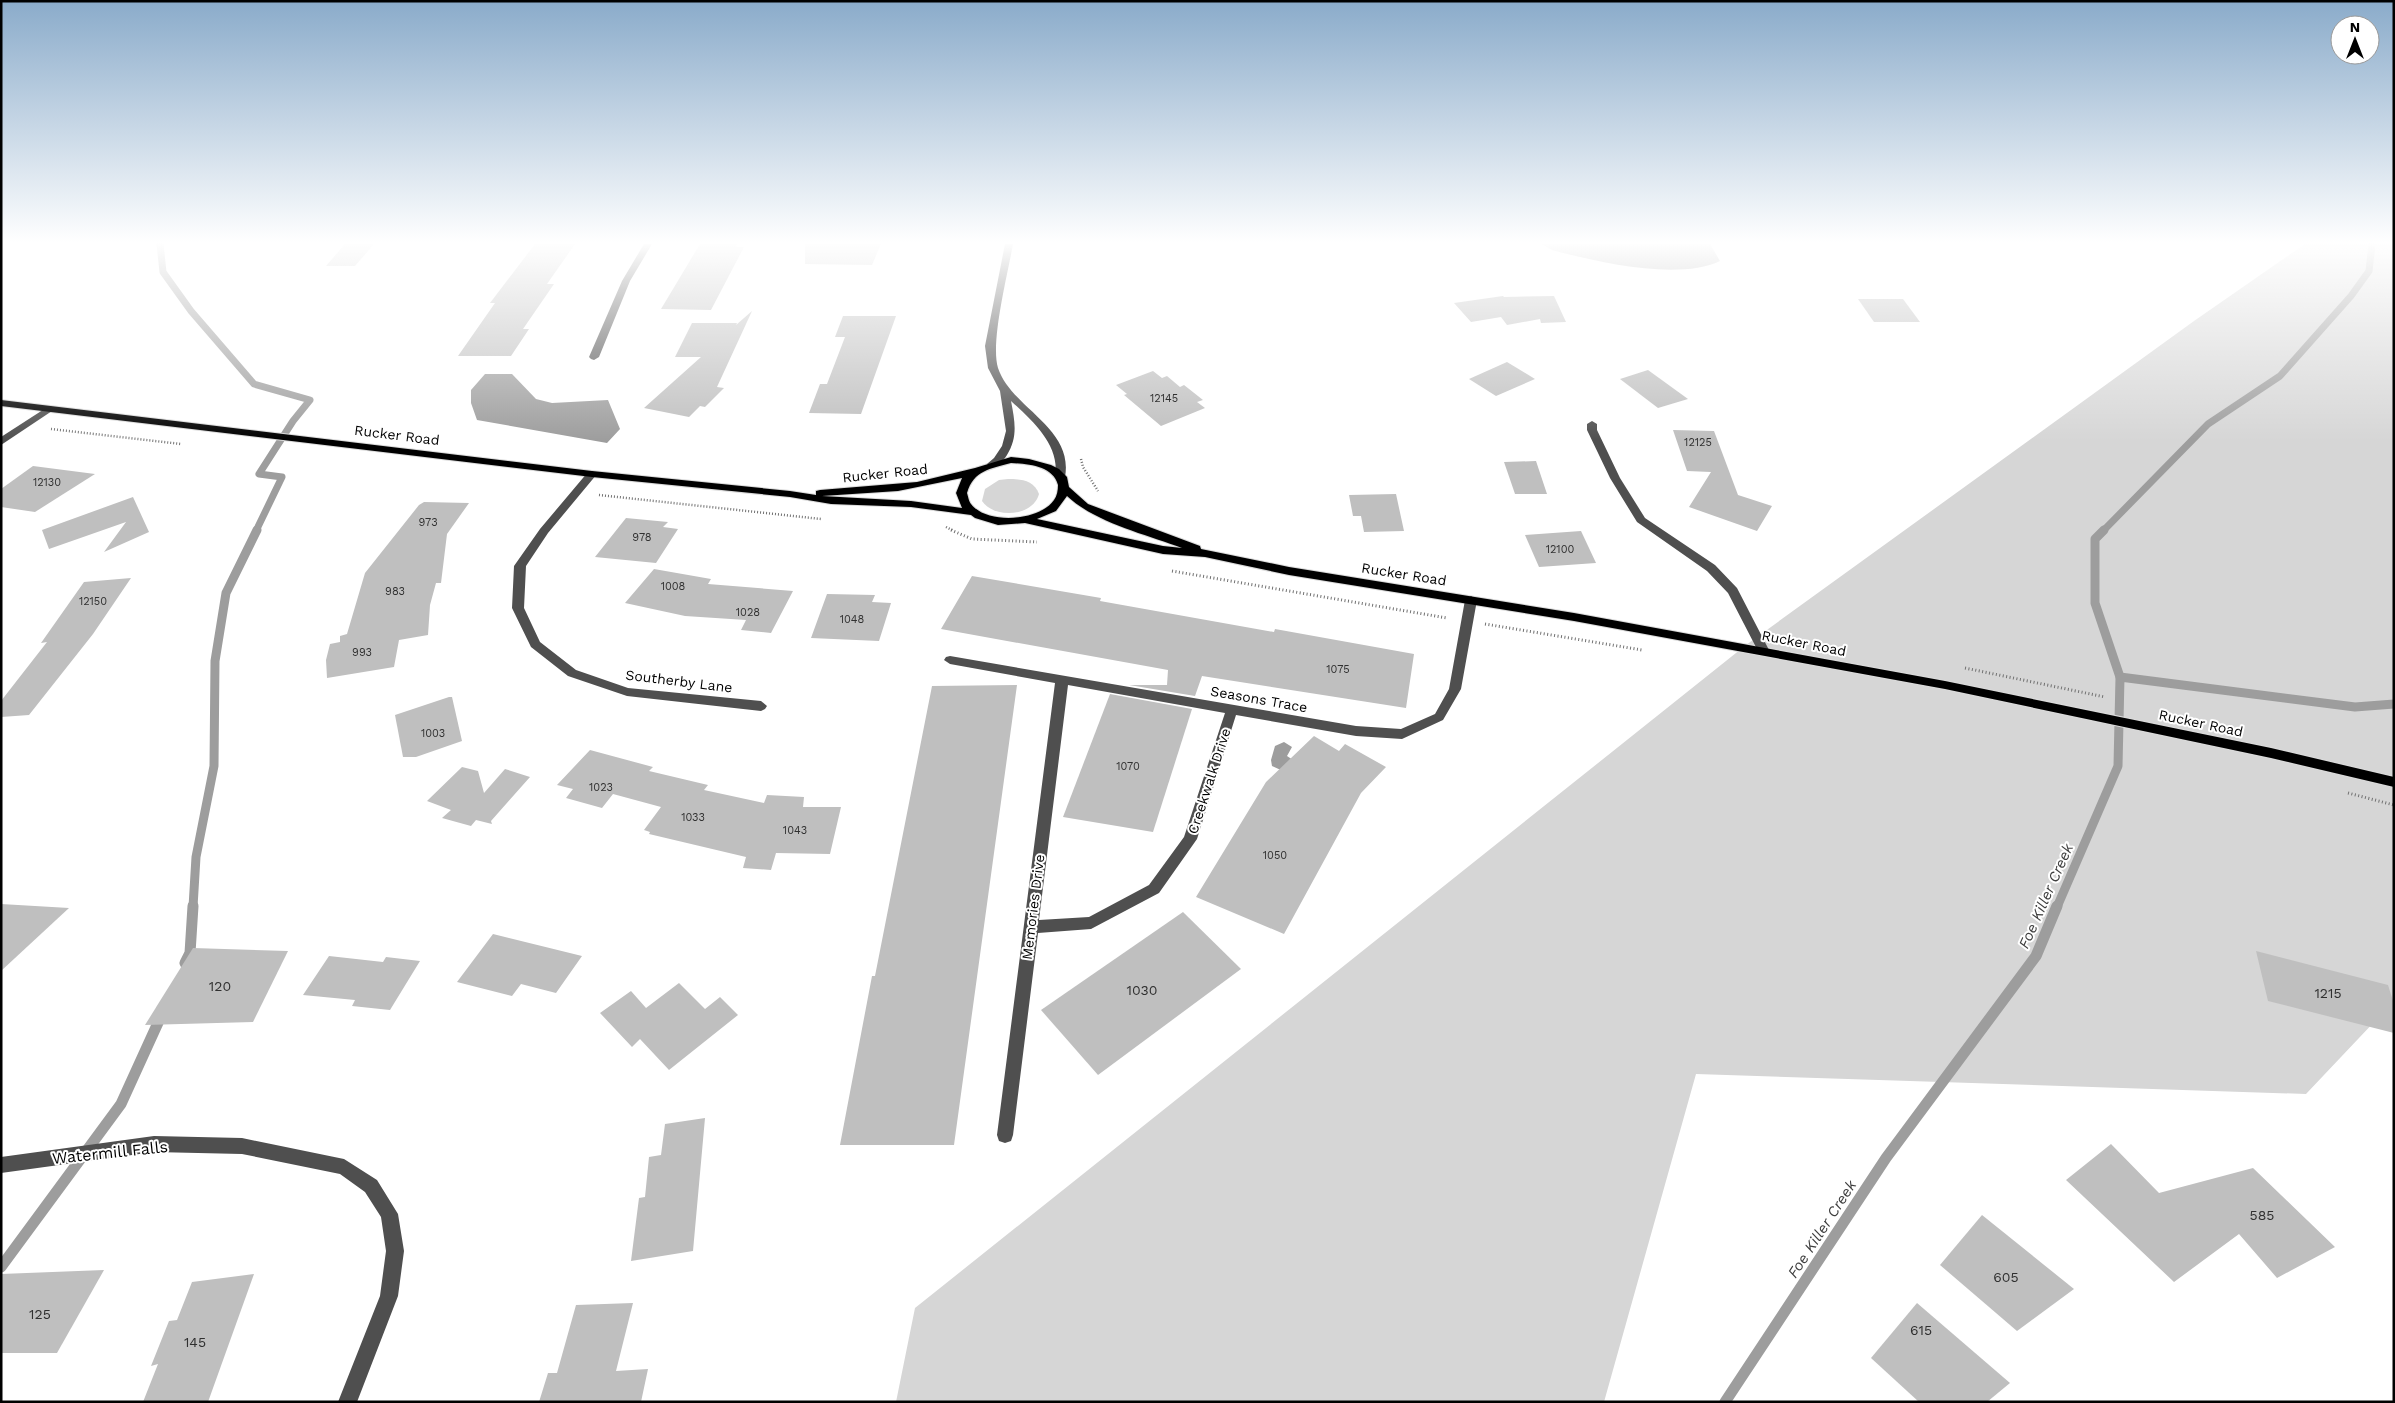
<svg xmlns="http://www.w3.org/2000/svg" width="2395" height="1403" viewBox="0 0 2395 1403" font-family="'Work Sans',sans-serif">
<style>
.green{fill:#d6d6d6}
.water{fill:#9d9d9d}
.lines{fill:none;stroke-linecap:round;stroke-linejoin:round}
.stream-far2{stroke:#9d9d9d;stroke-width:7}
.stream-far1{stroke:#9d9d9d;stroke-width:9}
.stream{stroke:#9d9d9d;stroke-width:11}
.building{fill:#bfbfbf}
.major-casing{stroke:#dbdbdb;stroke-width:2}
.path-far1{stroke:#717171;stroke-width:2.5;stroke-dasharray:1 2;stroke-linecap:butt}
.path{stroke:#717171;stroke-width:3;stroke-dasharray:1 2.5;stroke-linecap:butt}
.minor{fill:#4f4f4f;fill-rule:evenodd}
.major{fill:#000;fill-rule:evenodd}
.labels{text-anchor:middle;stroke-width:4;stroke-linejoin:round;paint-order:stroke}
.number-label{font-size:11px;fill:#303030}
.street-label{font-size:14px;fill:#000;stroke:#fff}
.near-number-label{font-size:14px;fill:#303030}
.water-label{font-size:15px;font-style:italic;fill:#3e3e3e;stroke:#fff}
.near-street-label{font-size:16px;fill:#000;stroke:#fff}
</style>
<rect width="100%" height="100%" fill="#fff"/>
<!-- green -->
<g class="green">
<polygon points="2305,244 2394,244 2394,1001 2306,1094 1696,1074 1604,1402 896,1402 915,1308 1746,645 2194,321"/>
<path d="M1008,479C1021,479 1034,480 1039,494C1033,517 994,519 982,501L985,489L999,480Z"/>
</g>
<!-- water -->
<g class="water">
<path d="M1542,244H1710L1720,261C1678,281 1597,262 1552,250Z"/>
<polygon points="485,374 512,374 536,399 552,403 608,400 620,429 607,443 477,420 471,403 471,390"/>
<polygon points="1284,742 1292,747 1287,756 1302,766 1283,771 1272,766 1271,760 1275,746"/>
</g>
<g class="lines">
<!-- stream-far2 -->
<g class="stream-far2">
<polyline points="160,244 163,272 191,311 254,384 310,400 293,421 259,474 282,477 256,531"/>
<polyline points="2103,531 2208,424 2280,376 2351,296 2369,271 2372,244"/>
</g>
<!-- stream-far1 -->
<g class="stream-far1">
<polyline points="2104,530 2095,539 2095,603 2120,677"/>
<polyline points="193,907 196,857 214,766 215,661 226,593 257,530"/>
<polyline points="2057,907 2118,766 2120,677 2355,707 2394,704"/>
</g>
<!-- stream -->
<g class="stream">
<polyline points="185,963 190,953 193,906"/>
<polyline points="1,1267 121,1104 162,1014"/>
<polyline points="1725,1402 1886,1158 2036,956 2057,906"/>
</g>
</g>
<!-- building -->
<g class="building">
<polygon points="345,244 374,244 355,266 326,266"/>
<polygon points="535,244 575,244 547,284 554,284 523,329 529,329 511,356 458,356 495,303 490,303"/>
<polygon points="700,244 737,244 736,247 744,247 711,310 661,309"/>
<polygon points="805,244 881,244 872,265 805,264"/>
<polygon points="1503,296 1504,297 1554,296 1566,322 1541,323 1540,319 1507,325 1501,317 1471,322 1454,303"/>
<polygon points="1858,299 1903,299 1920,322 1874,322"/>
<polygon points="752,311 717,387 724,388 705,407 700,406 689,417 644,408 701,357 675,357 692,323 737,323 736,325"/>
<polygon points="843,316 896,316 861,414 809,413 820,384 827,384 845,337 835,337"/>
<polygon points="1507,362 1535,379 1496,396 1469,379"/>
<polygon points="1648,370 1688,399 1658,408 1620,379"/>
<polygon points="1153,371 1162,378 1167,376 1180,387 1184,385 1203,400 1197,402 1205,408 1161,426 1124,395 1127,394 1116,385"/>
<polygon points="1673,430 1714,431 1738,495 1772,506 1757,531 1689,507 1711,472 1687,471"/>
<polygon points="1536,461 1547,494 1515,494 1504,462"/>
<polygon points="33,466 95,474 35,512 1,507 1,489"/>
<polygon points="1396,494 1404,531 1364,532 1361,516 1353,516 1349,495"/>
<polygon points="133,497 149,532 104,552 126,522 49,549 42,530"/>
<polygon points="424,502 469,503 447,534 441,583 436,583 430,605 428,635 399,640 394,667 327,678 326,660 330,644 340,642 340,636 347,634 365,573 419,505"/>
<polygon points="626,518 668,522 663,527 678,529 656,563 595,557"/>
<polygon points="1581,531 1596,563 1539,567 1525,535"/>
<polygon points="654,569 711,579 708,584 793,591 771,633 741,630 746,620 685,616 625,603"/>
<polygon points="972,576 1101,598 1100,601 1274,632 1275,629 1414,654 1406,708 1202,676 1195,696 1129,685 1167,685 1168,670 941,629"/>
<polygon points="131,578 93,634 29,715 1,717 1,701 47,642 41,643 84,582"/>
<polygon points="827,594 875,595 872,602 891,603 879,641 811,638"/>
<polygon points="1017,685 954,1145 840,1145 872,976 875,976 932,686"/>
<polygon points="1110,694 1192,709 1153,832 1063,817"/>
<polygon points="449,697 452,697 462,741 416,757 403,757 395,715"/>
<polygon points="1314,736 1339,751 1345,744 1386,767 1361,793 1284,934 1196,897 1266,782"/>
<polygon points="590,750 653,767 649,771 708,785 704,790 764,803 767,795 804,797 803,807 841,807 830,854 776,853 771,870 743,868 746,857 649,834 650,832 644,830 661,807 613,794 602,808 566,798 573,789 557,785"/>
<polygon points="462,767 478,771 484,793 505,769 530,777 491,821 492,824 476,820 471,826 442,818 451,810 427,801"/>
<polygon points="1,904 69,908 1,971"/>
<polygon points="1183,912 1241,969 1098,1075 1041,1010"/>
<polygon points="493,934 582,956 556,993 521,984 512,996 457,982"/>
<polygon points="193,948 288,951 253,1022 145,1025"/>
<polygon points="2256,951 2388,985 2394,1004 2394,1033 2268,1001"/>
<polygon points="329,956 383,962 386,957 420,961 390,1010 352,1006 355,1000 303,995"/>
<polygon points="679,983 705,1009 720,997 738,1015 669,1070 640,1039 632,1047 600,1013 631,991 646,1008"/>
<polygon points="705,1118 693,1251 631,1261 639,1198 645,1197 649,1157 661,1155 665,1124"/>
<polygon points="2111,1144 2159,1193 2253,1168 2335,1247 2277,1278 2239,1234 2174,1282 2066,1180"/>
<polygon points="1982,1215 2074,1289 2017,1331 1940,1265"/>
<polygon points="104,1270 57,1353 1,1353 1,1274"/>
<polygon points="254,1274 208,1402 143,1402 158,1364 151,1366 169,1321 177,1320 192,1282"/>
<polygon points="633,1303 616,1371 648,1369 641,1402 539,1402 548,1373 557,1373 576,1305"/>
<polygon points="1917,1303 2010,1383 1987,1402 1919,1402 1871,1358"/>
</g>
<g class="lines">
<!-- major casing -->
<g class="major-casing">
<path id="major" d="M1,400L592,471L790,491L816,495V491L820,490L917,482L975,468L1011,457L1029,459L1051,465L1059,469L1067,477L1069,487L1088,504L1200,546L1201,549L1289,567L1574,613L1945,681L2271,748L2394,777V787L2271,758L1945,689L1574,621L1289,575L1205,557L1163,554L1025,523L998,525L975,518L971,515L911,507L831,504L790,497L592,477L1,406ZM1011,463C1029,464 1053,466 1058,485C1058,490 1057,496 1054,500C1040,521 987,525 971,504C969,502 968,496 967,493C974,470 990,469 1011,463ZM962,478L956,493L962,508L911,501L822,496L898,491ZM1067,496C1096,523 1145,534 1182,548L1163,546L1037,519L1056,511Z"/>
</g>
<!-- path-far1 -->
<g class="path-far1">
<polyline points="51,429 181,444"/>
<polyline points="1081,459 1083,467 1098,491"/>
<polyline points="599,495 821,519"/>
<polyline points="946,527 954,531"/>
</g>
<!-- path -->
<g class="path">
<polyline points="951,530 972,539 1037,542"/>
<polyline points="1172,571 1447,618"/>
<polyline points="1485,624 1642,650"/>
<polyline points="1965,668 2105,697"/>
<polyline points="2348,793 2394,805"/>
</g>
<!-- minor -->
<g class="minor">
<polygon points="644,244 652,244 630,281 599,357 594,360 591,359 589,357 622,281"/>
<path d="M1005,244H1013C1008,273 990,342 998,368C1011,408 1074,427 1065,477L1060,480L1055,477C1061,446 1032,420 1011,401C1015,422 1018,437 1007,455C1003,461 999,465 992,467L987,464L994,458L1002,446L1006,431L1000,391L988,368L985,346Z"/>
<polygon points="49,406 52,407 52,411 1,445 1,437"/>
<polygon points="1592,421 1597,424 1597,430 1620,478 1645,518 1715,565 1737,588 1769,650 1767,653 1759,653 1728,593 1707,571 1637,522 1610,478 1587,430 1587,424"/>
<polygon points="592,471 597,474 548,533 526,566 524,608 540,642 576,670 628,688 761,701 767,706 765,709 761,711 627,696 568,676 531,647 512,608 514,566 540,529 588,472"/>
<path d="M1471,596L1477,600L1461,689L1443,720L1402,739L1356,736L1236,715L1197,839L1159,893L1091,929L1038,933L1013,1135L1011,1141L1005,1143L999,1141L997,1135L1055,683L950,664L944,660L946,657L950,656L1356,726L1401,729L1435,714L1449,689L1465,600ZM1068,685L1225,713L1184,837L1149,885L1089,917L1039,920Z"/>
<polygon points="154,1136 242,1138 344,1159 377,1180 398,1214 404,1251 398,1296 357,1402 338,1402 380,1296 386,1251 381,1217 365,1192 340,1174 242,1154 154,1152 1,1173 1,1157"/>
</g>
<!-- major -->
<use href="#major" class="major"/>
</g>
<!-- sky -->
<linearGradient id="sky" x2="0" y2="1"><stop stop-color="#8aabca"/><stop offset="0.55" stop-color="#fff"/><stop offset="1" stop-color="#fff" stop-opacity="0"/></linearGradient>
<rect width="2395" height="441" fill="url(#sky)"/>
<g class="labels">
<!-- number labels -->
<g class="number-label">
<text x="1164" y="402">12145</text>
<text x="1698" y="446">12125</text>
<text x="47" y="486">12130</text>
<text x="428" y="526">973</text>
<text x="642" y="541">978</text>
<text x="1560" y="553">12100</text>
<text x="673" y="590">1008</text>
<text x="395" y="595">983</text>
<text x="93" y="605">12150</text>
<text x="748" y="616">1028</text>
<text x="852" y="623">1048</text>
<text x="362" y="656">993</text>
<text x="1338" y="673">1075</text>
<text x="433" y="737">1003</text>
<text x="1128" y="770">1070</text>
<text x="601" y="791">1023</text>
<text x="693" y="821">1033</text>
<text x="795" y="834">1043</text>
<text x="1275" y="859">1050</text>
</g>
<!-- street labels -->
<g class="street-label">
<text transform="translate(397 435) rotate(7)" y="5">Rucker Road</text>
<text transform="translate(885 473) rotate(-6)" y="5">Rucker Road</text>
<text transform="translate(1404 574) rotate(9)" y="5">Rucker Road</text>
<text transform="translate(1804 643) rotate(11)" y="5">Rucker Road</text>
<text transform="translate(679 681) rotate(7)" y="5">Southerby Lane</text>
<text transform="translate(1259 699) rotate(10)" y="5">Seasons Trace</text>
<text transform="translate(2201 723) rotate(12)" y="5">Rucker Road</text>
<text transform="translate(1209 781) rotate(-72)" y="5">Creekwalk Drive</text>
<text transform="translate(1033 907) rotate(-83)" y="5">Memories Drive</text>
</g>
<!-- near-number labels -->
<g class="near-number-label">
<text x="220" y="991">120</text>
<text x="1142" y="995">1030</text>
<text x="2328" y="998">1215</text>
<text x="2262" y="1220">585</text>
<text x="2006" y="1282">605</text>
<text x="40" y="1319">125</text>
<text x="1921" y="1335">615</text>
<text x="195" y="1347">145</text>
</g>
<!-- water labels -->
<g class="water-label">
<text transform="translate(2046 896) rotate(-66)" y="5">Foe Killer Creek</text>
<text transform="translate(1822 1229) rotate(-57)" y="5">Foe Killer Creek</text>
</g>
<!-- near-street labels -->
<g class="near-street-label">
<text transform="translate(110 1152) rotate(-6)" y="6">Watermill Falls</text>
</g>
</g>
<!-- border -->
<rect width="2395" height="1403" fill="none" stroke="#000000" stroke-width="5"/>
<!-- north arrow -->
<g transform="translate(2355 40)"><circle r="24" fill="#ffffff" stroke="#999999"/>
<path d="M0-4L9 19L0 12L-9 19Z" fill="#000000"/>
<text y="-8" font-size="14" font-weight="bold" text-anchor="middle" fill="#000000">N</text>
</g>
</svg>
